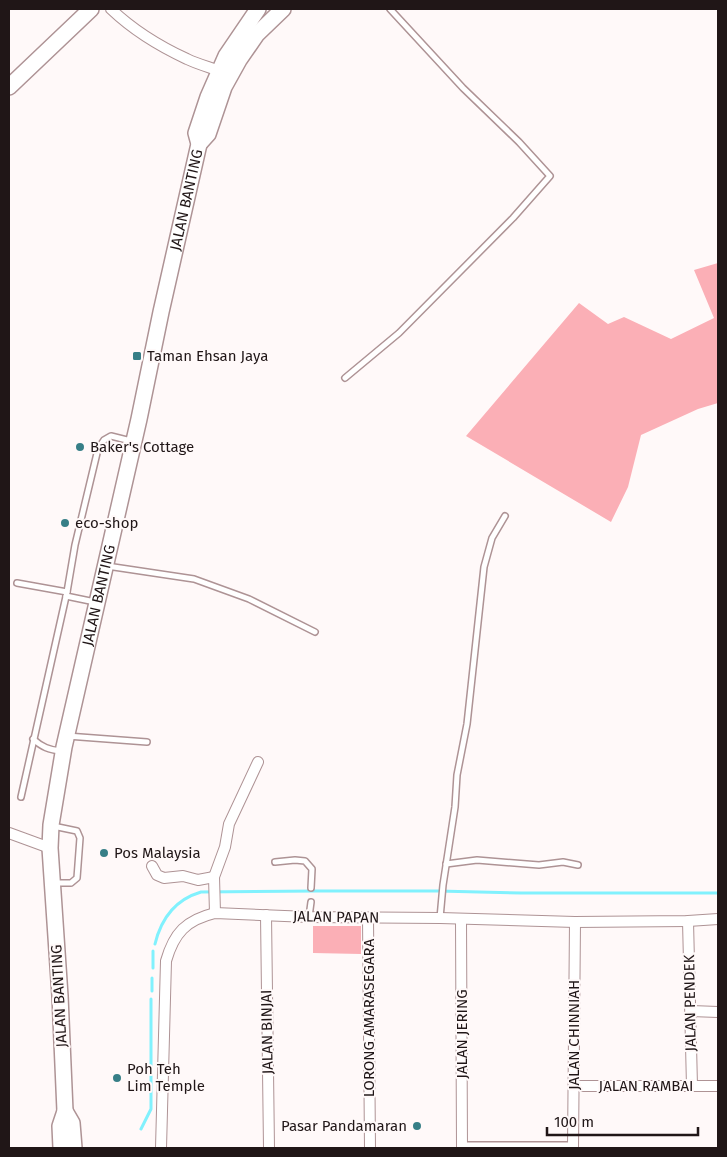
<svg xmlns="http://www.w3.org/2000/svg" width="727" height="1157" viewBox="0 0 727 1157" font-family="'Fira Sans',sans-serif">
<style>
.green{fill:#fbafb6}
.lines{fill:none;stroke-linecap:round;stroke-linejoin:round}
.stream{stroke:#81f1fd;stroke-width:3}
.lane-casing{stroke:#ae9395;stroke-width:8}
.street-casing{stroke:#ae9395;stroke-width:12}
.secondary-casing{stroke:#ae9395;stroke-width:18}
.lane{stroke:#fff;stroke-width:5}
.street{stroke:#fff;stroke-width:10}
.secondary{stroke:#fff;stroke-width:15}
.poi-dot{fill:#377f87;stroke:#fff9f9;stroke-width:2}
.labels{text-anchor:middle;stroke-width:4;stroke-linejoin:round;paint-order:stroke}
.street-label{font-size:15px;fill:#201617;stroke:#fff9f9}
.poi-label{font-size:15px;fill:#201617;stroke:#fff9f9;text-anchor:start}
</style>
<rect width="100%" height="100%" fill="#fff9f9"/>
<!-- green -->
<g class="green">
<polygon points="718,263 718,403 698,409 641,435 628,487 611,522 466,436 579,303 608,324 624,317 671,339 714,318 694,270"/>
<polygon points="313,926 361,926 361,954 313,953"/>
</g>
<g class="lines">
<!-- stream -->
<g class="stream">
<path d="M155,944C161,919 174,900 201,892L317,891H438L521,893H718"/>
<polyline points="153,968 153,951"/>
<polyline points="152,978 152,991"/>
<polyline points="141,1129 151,1109 151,999"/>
</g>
<!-- lane casing -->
<g class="lane-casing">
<g id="lane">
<polyline points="345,378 399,333 513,218 550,176 519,142 463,88 390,9"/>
<polyline points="107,566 194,579 249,599 315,632"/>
<polyline points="17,583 67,592"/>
<polyline points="66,596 95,602"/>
<polyline points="67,736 147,742"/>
<path d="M33,739C42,747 49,750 61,751"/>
<polyline points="21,797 67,592 75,545 98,449 104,440 111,436 131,441"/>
<polyline points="53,826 77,831 80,838 77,878 71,883 55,883"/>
<polyline points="275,862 295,860 305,861 312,869 311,888"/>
<polyline points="446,864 477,860 539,865 563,862 578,865"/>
<polyline points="309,917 311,902"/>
<polyline points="440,918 443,885 455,807 457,775 467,724 484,567 492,538 505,516"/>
<polyline points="462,1145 573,1145"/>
</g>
</g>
<!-- street casing -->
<g class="street-casing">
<g id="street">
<path d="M111,9C132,29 161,47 187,59C197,64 209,67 220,71"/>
<polyline points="9,833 50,848"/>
<polyline points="152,866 157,875 164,878 183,876 198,880 214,877"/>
<polyline points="215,913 214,877 225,847 229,824 258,762"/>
<polyline points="266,915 269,1148"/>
<polyline points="368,918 370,1148"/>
<polyline points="461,919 462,1148"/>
<polyline points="688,921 692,1086"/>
<polyline points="691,1011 718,1012"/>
<polyline points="574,1086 718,1086"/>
<path d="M161,1148L166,961C174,933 186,920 215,913L309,917L440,918L575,922L688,921L718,919"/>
<polyline points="573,1148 575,922"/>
</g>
</g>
<!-- secondary casing -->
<g class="secondary-casing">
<g id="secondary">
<polyline points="9,87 91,9"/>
<polyline points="199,144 208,134 224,87 239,60 257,34 283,9"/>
<polyline points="65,1111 72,1123 74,1148"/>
<path id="s1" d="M61,1148L60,1126L65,1111L60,996L50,848L51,825L64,747L139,419L161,312L199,144L196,133L208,97L226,56L258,9"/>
</g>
</g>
<!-- lane -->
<use href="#lane" class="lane"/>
<!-- street -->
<use href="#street" class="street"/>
<!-- secondary -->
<use href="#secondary" class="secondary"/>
</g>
<!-- markers -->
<g class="poi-dot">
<rect x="132" y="351" width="10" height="10" rx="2.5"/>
<circle cx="80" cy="447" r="5"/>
<circle cx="65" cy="523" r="5"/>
<circle cx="104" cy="853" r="5"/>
<circle cx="117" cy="1078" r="5"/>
<circle cx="417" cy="1126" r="5"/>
</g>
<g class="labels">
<!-- street labels -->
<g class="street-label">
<text dy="5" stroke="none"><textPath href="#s1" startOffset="964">JALAN BANTING</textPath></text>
<text dy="5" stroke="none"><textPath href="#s1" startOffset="559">JALAN BANTING</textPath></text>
<text transform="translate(336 917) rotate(1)" y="5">JALAN PAPAN</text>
<text transform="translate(59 996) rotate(-93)" y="5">JALAN BANTING</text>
<text transform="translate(690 1003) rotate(-91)" y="5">JALAN PENDEK</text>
<text transform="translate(369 1018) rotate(-90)" y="5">LORONG AMARASEGARA</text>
<text transform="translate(267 1032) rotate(-91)" y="5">JALAN BINJAI</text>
<text transform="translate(462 1034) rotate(-90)" y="5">JALAN JERING</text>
<text transform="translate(574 1035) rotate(-90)" y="5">JALAN CHINNIAH</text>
<text x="646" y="1091">JALAN RAMBAI</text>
</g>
<!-- poi labels -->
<g class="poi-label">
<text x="147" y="361">Taman Ehsan Jaya</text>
<text x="90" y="452">Baker's Cottage</text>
<text x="75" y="528">eco-shop</text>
<text x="114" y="858">Pos Malaysia</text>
<text x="127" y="1074">Poh Teh<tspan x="127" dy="17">Lim Temple</tspan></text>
<text x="407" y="1131" text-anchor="end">Pasar Pandamaran</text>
</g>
</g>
<!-- border -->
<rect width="727" height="1157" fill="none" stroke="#201617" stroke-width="20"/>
<!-- scale -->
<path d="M547 1127v8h151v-8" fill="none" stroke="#201617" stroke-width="2.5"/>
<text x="554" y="1127" font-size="15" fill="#201617" stroke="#fff9f9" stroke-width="4" paint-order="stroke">100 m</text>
</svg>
